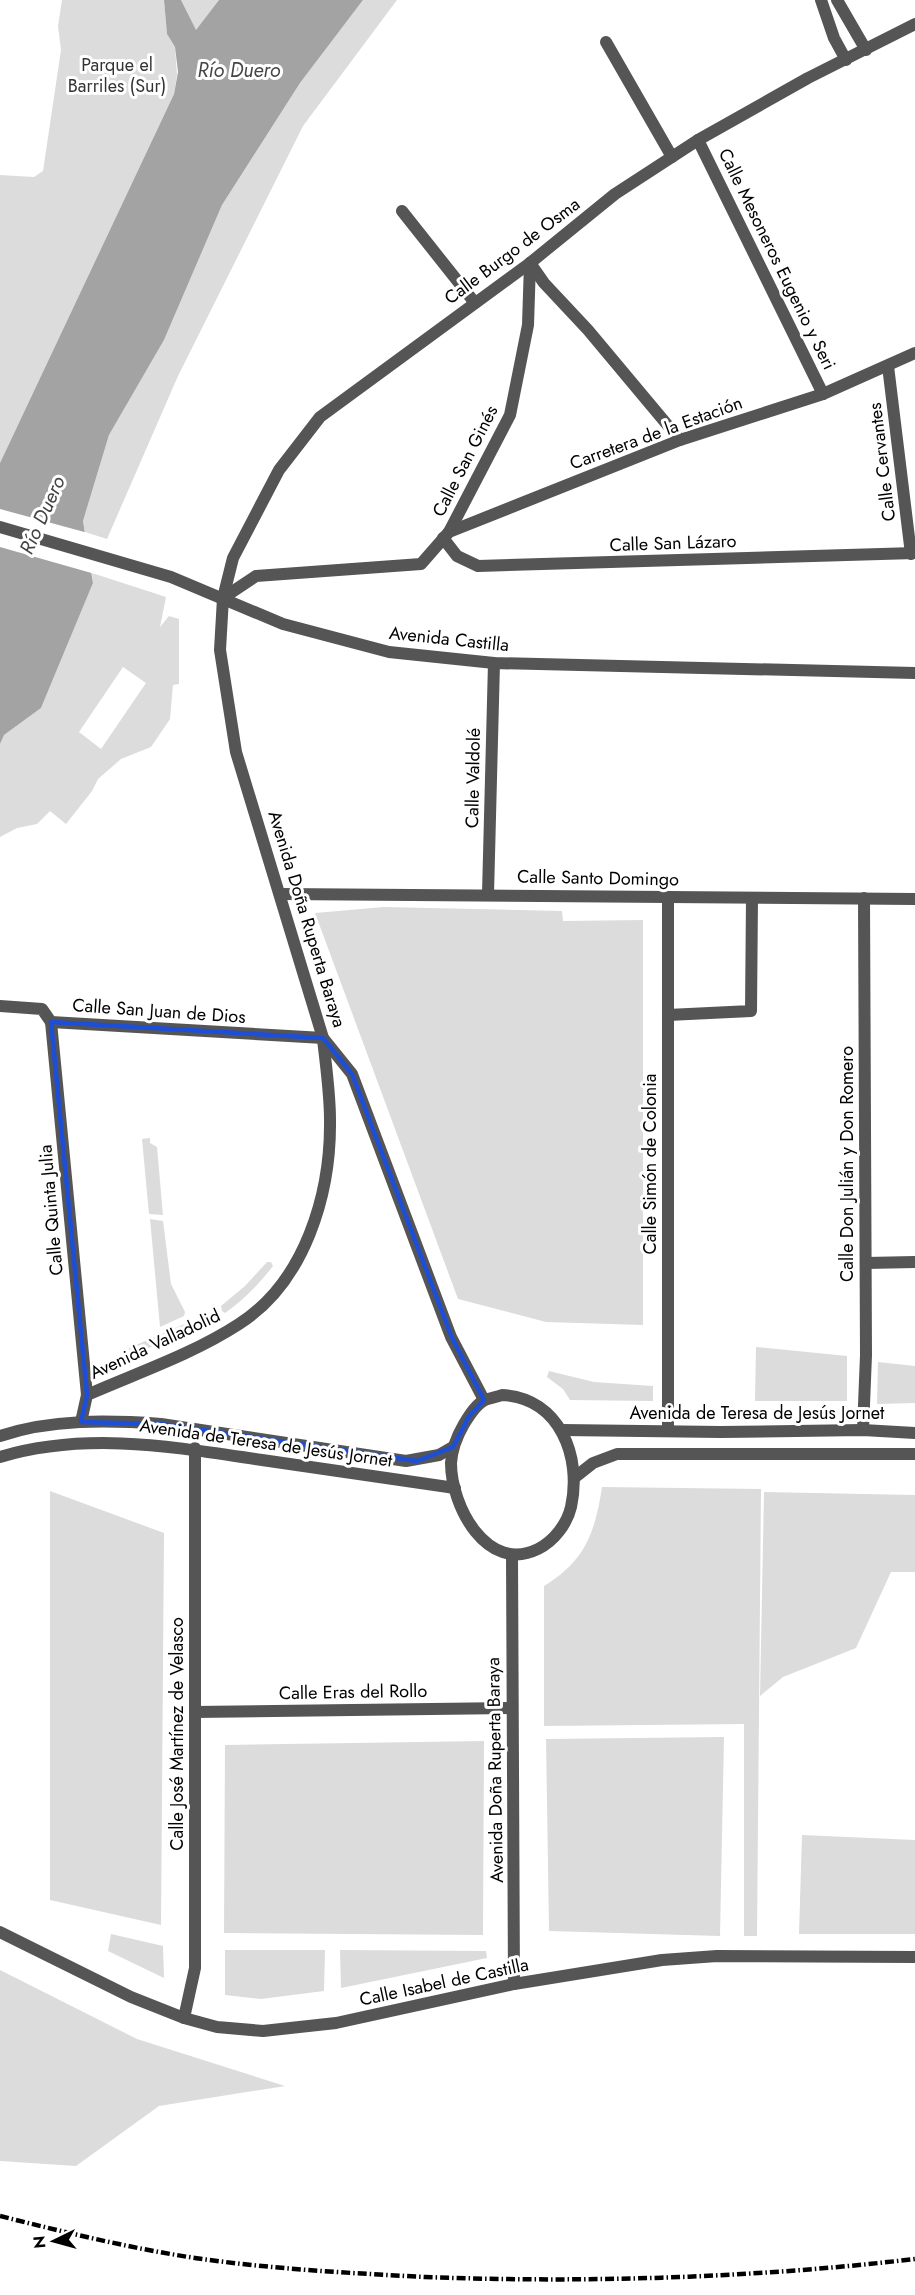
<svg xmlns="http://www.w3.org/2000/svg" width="915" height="2295" viewBox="0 0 915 2295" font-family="Jost,sans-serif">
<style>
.green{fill:#dcdcdc;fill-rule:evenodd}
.water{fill:#a3a3a3}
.pier{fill:#fff}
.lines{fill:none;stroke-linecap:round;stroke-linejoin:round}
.pedestrian{stroke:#555;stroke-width:12}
.minor{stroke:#555;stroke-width:12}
.tertiary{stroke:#555;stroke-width:12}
.rail{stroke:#000;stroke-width:4.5;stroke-dasharray:9 3 1.5 3;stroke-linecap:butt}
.marked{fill:none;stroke:#1d4ed8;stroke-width:4.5;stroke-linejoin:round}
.labels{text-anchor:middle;stroke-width:6;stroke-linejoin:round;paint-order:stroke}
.park-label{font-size:18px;fill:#333;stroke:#fff}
.street-label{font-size:18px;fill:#000;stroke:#fff}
.water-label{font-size:20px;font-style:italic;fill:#444;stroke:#fff}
</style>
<rect width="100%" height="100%" fill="#fff"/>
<!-- green -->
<g class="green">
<polygon points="62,0 164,0 167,34 175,47 177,75 174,94 0,463 0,175 34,177 43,171 61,50 58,26"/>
<polygon points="181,0 219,0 196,31"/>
<polygon points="363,0 397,0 303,126 178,376 107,539 85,532 83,521 109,435 164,340 222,205 300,83"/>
<path d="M92,573L166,597L160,627L169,616L179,619V684L173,685L170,719L151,747L121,759L98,779L92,791L66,824L50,811L37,824L17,828L0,837V744L4,735L41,708L93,583ZM123,667L146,683L101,749L79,732Z"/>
<polygon points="384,907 562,911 563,921 643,920 643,1325 546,1322 458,1299 315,913"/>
<polygon points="150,1138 150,1143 157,1147 163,1215 149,1214 142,1139"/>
<polygon points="150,1219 163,1221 171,1284 185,1312 184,1316 160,1327"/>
<path d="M267,1262H271L273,1266C259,1284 244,1300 225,1313L222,1311L221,1306L245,1286Z"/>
<polygon points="187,1323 192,1325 191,1330 132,1355 129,1353 129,1348"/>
<polygon points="756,1347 847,1356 847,1401 755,1401"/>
<polygon points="878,1362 915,1366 915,1403 877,1404"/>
<polygon points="549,1371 594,1382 653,1386 653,1401 570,1400 563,1389 547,1377"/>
<path d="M602,1487L761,1489L757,1936H744V1724L544,1726V1586C585,1561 595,1533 602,1487Z"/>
<polygon points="50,1491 164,1533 161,1925 50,1900"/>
<polygon points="764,1492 915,1495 915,1572 891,1572 856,1648 783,1677 760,1696"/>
<polygon points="724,1737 720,1936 549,1931 546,1739"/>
<polygon points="484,1741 483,1935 224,1933 225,1745"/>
<polygon points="802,1835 915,1840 915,1934 799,1934"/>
<polygon points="111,1934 163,1946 164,1978 108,1951"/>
<polygon points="225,1950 325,1950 324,1991 261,1999 225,1995"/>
<polygon points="340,1950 486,1951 487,1958 341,1988"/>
<polygon points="0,1970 137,2039 285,2086 159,2106 76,2166 0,2161"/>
</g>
<!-- water -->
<polygon class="water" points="164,0 181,0 196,30 219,0 363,0 300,83 222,205 164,340 109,435 83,521 93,583 41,708 4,735 0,744 0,463 174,94 178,72 175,47 167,34"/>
<!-- pier -->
<polygon class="pier" points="0,509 88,533 95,574 0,547"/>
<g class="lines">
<!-- pedestrian -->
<polyline class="pedestrian" points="402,211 475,303"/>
<!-- minor -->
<g class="minor">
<polyline points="606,42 672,157"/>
<polyline points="698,140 823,394"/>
<polyline points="530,263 544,283 588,330 680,440"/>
<polyline points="888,366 911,554"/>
<polyline points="449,532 510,415 528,325 530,263"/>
<polyline points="443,538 457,556 478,566 915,553"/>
<polyline points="223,598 256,576 421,564 449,532 680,440 823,394 915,353"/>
<polyline points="280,894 915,899"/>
<polyline points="488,894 494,663"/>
<polyline points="668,897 668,1431"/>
<polyline points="0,1006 42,1009 51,1022 323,1038"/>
<polyline points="668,1015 751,1011 752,898"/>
<polyline points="51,1022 87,1395"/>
<polyline points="866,1263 915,1262"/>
<polyline points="863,1430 866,1355 864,898"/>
<polyline points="512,1556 514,1984"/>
<polyline points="195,1712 512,1708"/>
<polyline points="0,1932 131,1997 184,2018 217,2027 263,2031 336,2023 514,1984 662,1960 717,1956 915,1957"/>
<polyline points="184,2018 195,1968 195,1448"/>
</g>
<!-- tertiary -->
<g class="tertiary">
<polyline points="821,0 834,38 846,60"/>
<polyline points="837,0 866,50"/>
<polyline points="0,527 171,577 283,624 389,652 494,663 915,673"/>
<path d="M502,1395C560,1398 582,1457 571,1507C567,1524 554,1541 538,1549C487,1574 451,1506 451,1463C452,1448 457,1436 464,1424C469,1416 476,1404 485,1400C490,1398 497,1397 502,1395Z"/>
<polyline points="484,1400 451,1337 352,1074 323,1038 236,752 220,650 223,598 233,558 279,470 320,417 530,263 615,194 698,140 808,78 915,24"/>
<path d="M81,1422L87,1395C137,1373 193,1354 239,1324C305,1282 331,1194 330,1120C330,1093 326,1066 323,1039"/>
<polyline points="562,1430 721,1432 863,1430 915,1433"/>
<path d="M0,1436C51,1419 108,1420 161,1424L406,1461L439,1455L453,1447"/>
<path d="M0,1457C87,1431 174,1447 262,1460C326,1469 391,1479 455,1488"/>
<polyline points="574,1478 593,1463 617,1454 915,1454"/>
</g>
<!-- rail -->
<path class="rail" d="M0,2216C64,2232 129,2248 195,2258C271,2269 348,2273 425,2277C589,2283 752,2278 915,2259"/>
</g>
<!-- marked area -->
<path class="marked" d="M51,1022L323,1038L352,1074L452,1338L484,1400L469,1416L453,1447L417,1461L161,1424L81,1422L87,1395Z"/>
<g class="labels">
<!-- park labels -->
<g class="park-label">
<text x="117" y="71">Parque el<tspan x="117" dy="21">Barriles (Sur)</tspan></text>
</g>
<!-- street labels -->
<g class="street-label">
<text transform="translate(512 251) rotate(-37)" y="6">Calle Burgo de Osma</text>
<text transform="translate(777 259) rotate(64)" y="6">Calle Mesoneros Eugenio y Seri</text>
<text transform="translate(656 433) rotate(-20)" y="6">Carretera de la Estación</text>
<text transform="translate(465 461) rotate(-63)" y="6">Calle San Ginés</text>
<text transform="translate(882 462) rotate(-97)" y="6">Calle Cervantes</text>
<text transform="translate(673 543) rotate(-2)" y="6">Calle San Lázaro</text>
<text transform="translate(449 639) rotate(6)" y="6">Avenida Castilla</text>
<text transform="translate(473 778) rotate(-89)" y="6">Calle Valdolé</text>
<text transform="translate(598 878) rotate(1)" y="6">Calle Santo Domingo</text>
<text transform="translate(307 919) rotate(73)" y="6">Avenida Doña Ruperta Baraya</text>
<text transform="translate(159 1011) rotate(4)" y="6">Calle San Juan de Dios</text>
<text transform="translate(650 1164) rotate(-90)" y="6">Calle Simón de Colonia</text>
<text transform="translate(847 1164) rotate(-90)" y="6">Calle Don Julián y Don Romero</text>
<text transform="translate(51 1210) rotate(-95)" y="6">Calle Quinta Julia</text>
<text transform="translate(155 1344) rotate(-25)" y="6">Avenida Valladolid</text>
<text x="757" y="1419">Avenida de Teresa de Jesús Jornet</text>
<text transform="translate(266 1443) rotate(8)" y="6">Avenida de Teresa de Jesús Jornet</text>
<text transform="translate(353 1692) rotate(-1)" y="6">Calle Eras del Rollo</text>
<text transform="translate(177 1734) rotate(-90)" y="6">Calle José Martínez de Velasco</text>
<text transform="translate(495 1770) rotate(-91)" y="6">Avenida Doña Ruperta Baraya</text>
<text transform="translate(444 1982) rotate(-12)" y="6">Calle Isabel de Castilla</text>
</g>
<!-- water labels -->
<g class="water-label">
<text x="239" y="77">Río Duero</text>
<text transform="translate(42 515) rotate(-66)" y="7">Río Duero</text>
</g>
</g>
<!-- north arrow -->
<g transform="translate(54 2241) rotate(265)" stroke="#ffffff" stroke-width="4.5" paint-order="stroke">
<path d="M0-4.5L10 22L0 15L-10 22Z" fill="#000000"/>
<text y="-9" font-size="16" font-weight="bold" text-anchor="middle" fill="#000000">N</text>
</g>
</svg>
